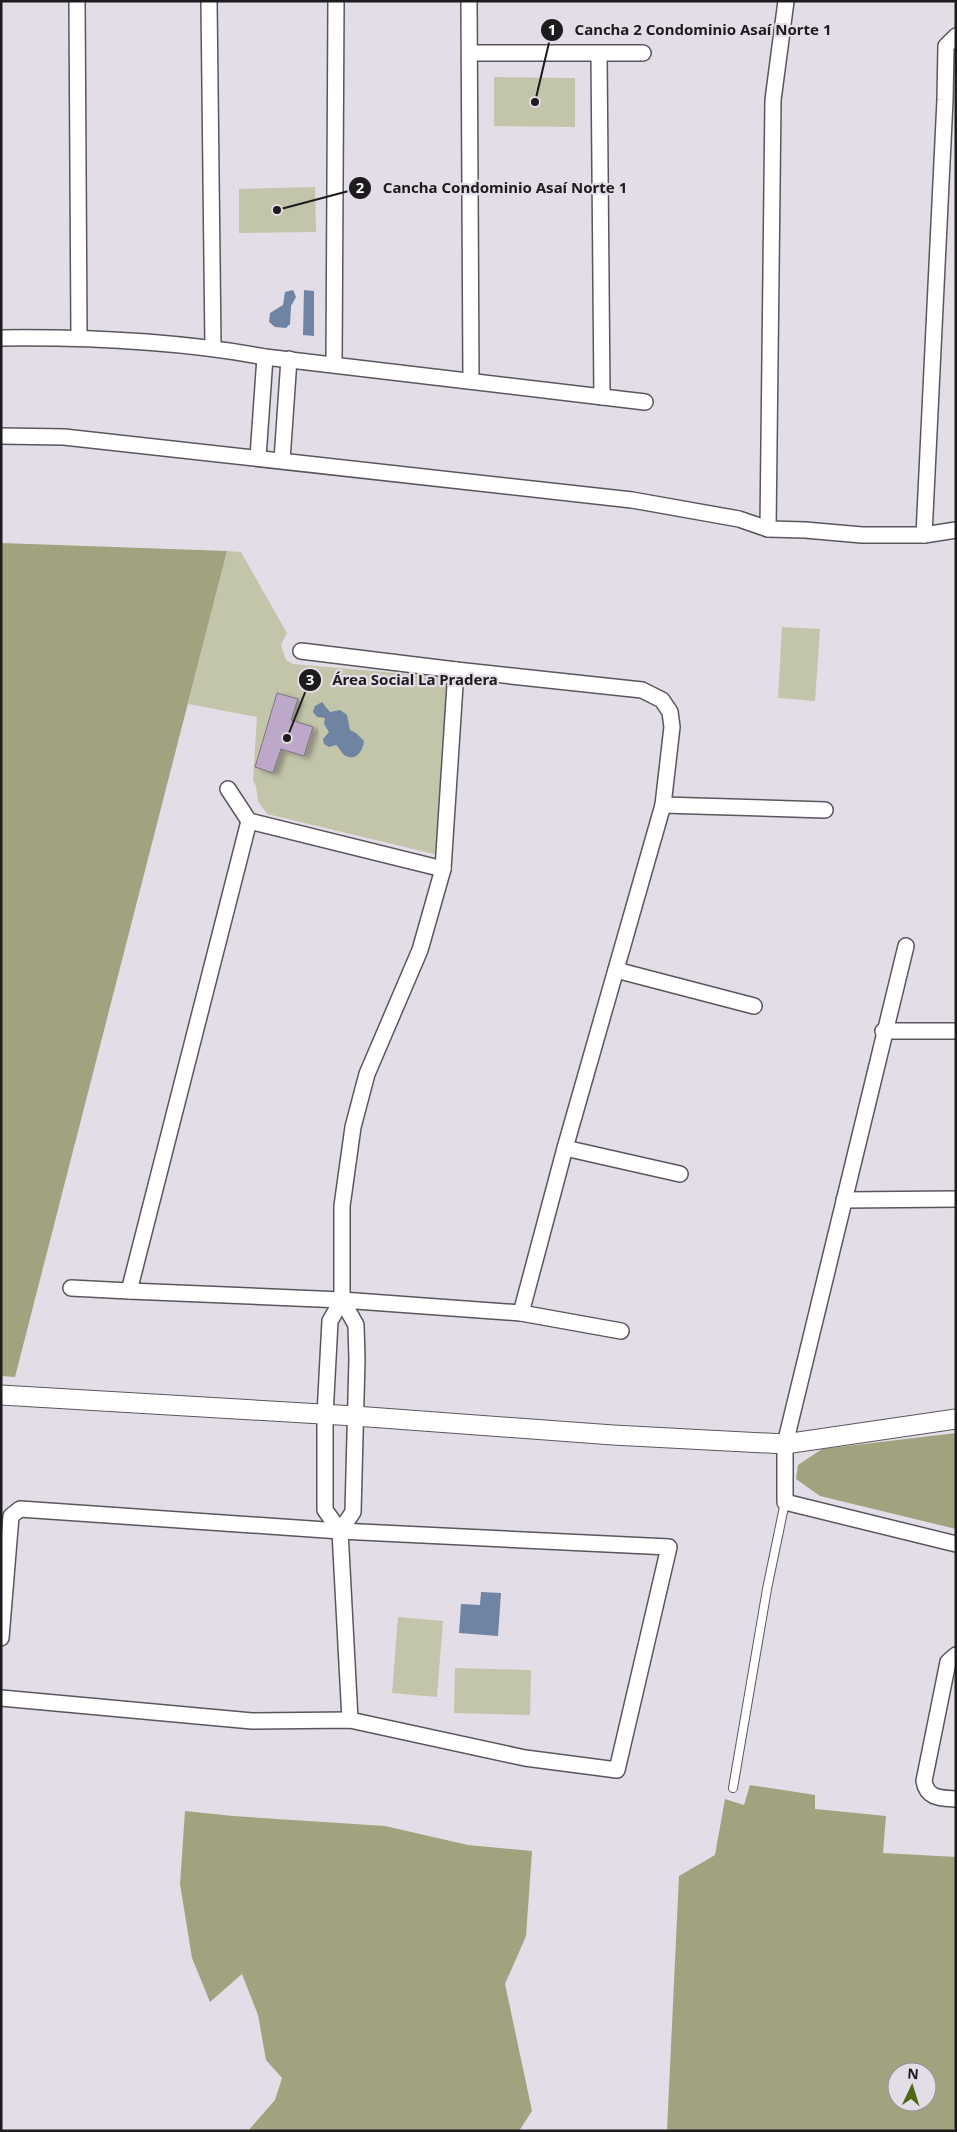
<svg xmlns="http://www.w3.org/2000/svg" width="957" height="2132" viewBox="0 0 957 2132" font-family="'Noto Sans',sans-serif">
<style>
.green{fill:#c3c5aa}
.forest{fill:#a0a37d;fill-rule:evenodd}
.water{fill:#6f84a3}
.building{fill:#bda8ca;stroke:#7a757d;filter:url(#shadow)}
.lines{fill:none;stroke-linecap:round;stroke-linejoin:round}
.service-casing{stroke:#5b565d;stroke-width:10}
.minor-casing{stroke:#5b565d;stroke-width:18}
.tertiary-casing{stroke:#5b565d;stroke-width:21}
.service{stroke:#fff;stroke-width:8}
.minor{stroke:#fff;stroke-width:15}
.tertiary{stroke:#fff;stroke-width:19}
.leader{fill:none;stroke:#1d1b1e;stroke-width:2}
.callout-dot{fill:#1d1b1e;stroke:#e3dde7;stroke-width:2}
.mark-label{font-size:15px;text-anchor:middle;font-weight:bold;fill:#fff}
.callout-label{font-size:15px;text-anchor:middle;font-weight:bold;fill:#1d1b1e;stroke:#e3dde7;stroke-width:4.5;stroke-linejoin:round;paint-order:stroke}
</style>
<defs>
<filter id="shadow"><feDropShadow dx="5.5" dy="3" stdDeviation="2.5" flood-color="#0004"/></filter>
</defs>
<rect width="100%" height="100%" fill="#e3dde7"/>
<!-- green -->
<g class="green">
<polygon points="494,77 575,78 575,127 494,126"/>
<polygon points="315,187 316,232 239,233 239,189"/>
<polygon points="227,551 241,552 287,633 281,645 286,660 293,664 443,677 451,691 443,852 434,854 267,814 258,801 256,786 253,781 257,717 188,704"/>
<polygon points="782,627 820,629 815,701 778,698"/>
<polygon points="398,1617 443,1621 437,1697 392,1693"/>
<polygon points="455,1668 531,1670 530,1715 454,1713"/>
</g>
<!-- forest -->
<g class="forest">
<polygon points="1,543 227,551 15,1377 1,1376"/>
<polygon points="956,1433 956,1529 820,1496 796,1479 798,1465 822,1449"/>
<path d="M750,1785L815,1795V1809L886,1816L883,1853L956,1857V2131H667L679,1876L715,1855L725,1799L744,1805ZM897,2072H927V2102H897Z"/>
<polygon points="185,1811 233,1816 385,1826 468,1845 532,1851 526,1936 505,1984 532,2111 519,2131 248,2131 275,2100 282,2078 266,2060 258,2015 242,1974 210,2002 192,1958 180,1884"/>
</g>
<!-- water -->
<g class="water">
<polygon points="293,290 296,297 291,306 290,324 286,328 275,327 269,322 270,313 283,305 285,292"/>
<polygon points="304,290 314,291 314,336 303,335"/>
<path d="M322,702L330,712L340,710L347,715L350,730L356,733L364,741C363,752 355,762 344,755C341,752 339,747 336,745L329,747L324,744L323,739L329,732L324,724L325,718L317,717L313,712L315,706Z"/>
<polygon points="481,1592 501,1593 498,1636 459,1633 461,1604 480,1605"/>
</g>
<!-- building -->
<polygon class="building" points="277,693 298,699 291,720 313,727 304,756 281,749 273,773 255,767"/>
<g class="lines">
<!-- service casing -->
<g class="service-casing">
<polyline id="service" points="733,1788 767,1589 785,1502"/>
</g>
<!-- minor casing -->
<g class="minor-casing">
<g id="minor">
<polyline points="77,1 79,337"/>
<polyline points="209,1 213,347"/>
<polyline points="469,1 471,381"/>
<polyline points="470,53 643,53"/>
<polyline points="599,54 602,397"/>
<path d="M1,338C90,337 178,341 265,357L645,402"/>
<polyline points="334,364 336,1"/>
<polyline points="1,436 64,437 632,500 739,519 768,529 805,530 862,535 924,535 956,530"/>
<polyline points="258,457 265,357"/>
<polyline points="282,460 289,359"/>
<polyline points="768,529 773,100 786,1"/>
<polyline points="924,535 945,100 946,46 956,36"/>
<polyline points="301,651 456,670"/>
<polyline points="228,789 249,821 443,869"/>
<polyline points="663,805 825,810"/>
<polyline points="906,946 785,1444 785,1502 956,1544"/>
<polyline points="616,970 754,1006"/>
<polyline points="883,1031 956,1031"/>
<polyline points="565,1148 680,1174"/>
<polyline points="844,1200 956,1199"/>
<polyline points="71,1288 129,1291 249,821"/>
<polyline points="129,1291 342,1300 521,1313"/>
<polyline points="342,1300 330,1321 325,1415 325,1510 340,1531 350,1720"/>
<polyline points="340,1531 353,1512 357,1359 356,1325 342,1300 342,1206 353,1127 367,1074 420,950 443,869 456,670 642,690 662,700 670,712 672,727 663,805 565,1148 521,1313 621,1331"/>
<polyline points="1,1638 11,1516 20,1509 340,1531 669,1547 617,1770 525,1758 350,1720 252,1721 1,1698"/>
<path d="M956,1655L948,1662L924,1781C927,1799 941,1798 956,1799"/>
</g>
</g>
<!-- tertiary casing -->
<g class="tertiary-casing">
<polyline id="tertiary" points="1,1395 355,1416 613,1435 785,1444 956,1419"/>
</g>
<!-- service -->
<use href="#service" class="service"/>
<!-- minor -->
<use href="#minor" class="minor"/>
<!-- tertiary -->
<use href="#tertiary" class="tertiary"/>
</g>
<!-- callouts -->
<path class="leader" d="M535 102L552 30M277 210L360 188M287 738L310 680"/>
<g class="callout-dot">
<circle cx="535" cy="102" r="5"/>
<circle cx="277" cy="210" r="5"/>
<circle cx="287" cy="738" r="5"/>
<circle cx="552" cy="30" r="12"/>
<circle cx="360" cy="188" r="12"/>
<circle cx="310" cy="680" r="12"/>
</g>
<g class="mark-label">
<text x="552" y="35">1</text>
<text x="360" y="193">2</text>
<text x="310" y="685">3</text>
</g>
<g class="callout-label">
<text x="703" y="35">Cancha 2 Condominio Asaí Norte 1</text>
<text x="505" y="193">Cancha Condominio Asaí Norte 1</text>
<text x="415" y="685">Área Social La Pradera</text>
</g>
<!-- border -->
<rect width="957" height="2132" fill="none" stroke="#1d1b1e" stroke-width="5"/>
<!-- north arrow -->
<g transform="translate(912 2087) rotate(4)"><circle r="24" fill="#e3dde7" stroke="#948f97"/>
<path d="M0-4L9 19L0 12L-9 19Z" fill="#506716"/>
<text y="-8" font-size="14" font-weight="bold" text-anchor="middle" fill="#1d1b1e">N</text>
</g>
</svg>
